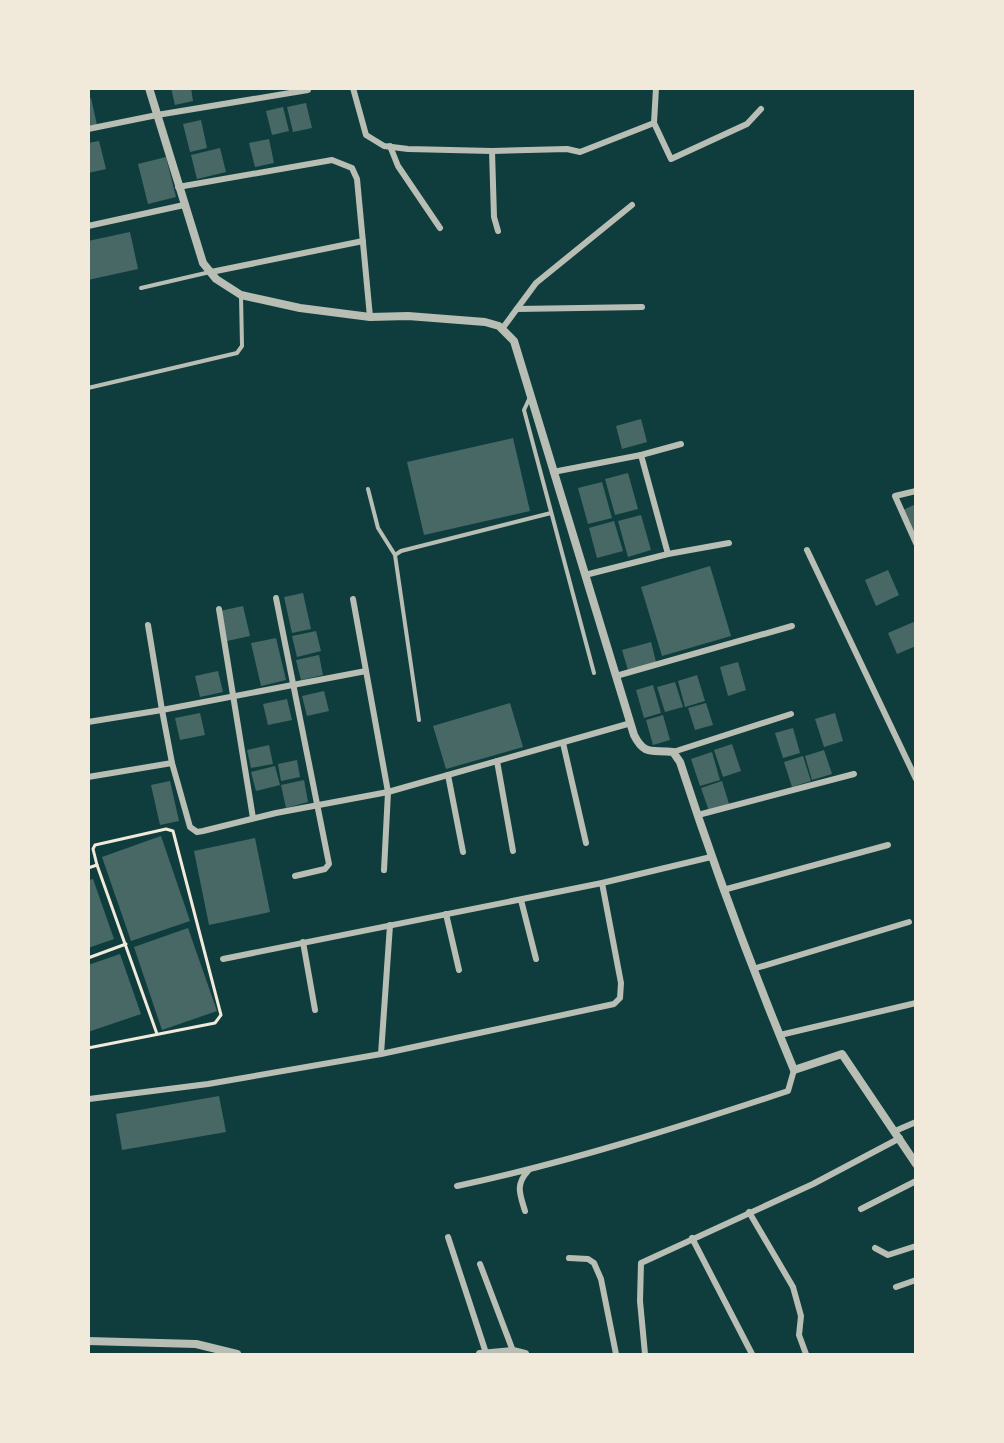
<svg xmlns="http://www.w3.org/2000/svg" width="1004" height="1443" viewBox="0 0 1004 1443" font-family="Inter,sans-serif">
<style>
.building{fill:#486865}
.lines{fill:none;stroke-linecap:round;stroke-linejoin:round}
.path{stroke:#f1e9da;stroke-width:3}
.service{stroke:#b8beb3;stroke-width:4}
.minor{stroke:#b8beb3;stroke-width:6}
.tertiary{stroke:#b8beb3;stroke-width:8}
</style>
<rect width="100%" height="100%" fill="#0f3d3e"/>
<!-- building -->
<g class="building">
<polygon points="171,88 191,88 193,101 175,105"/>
<polygon points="88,98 91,98 97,125 88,126"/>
<polygon points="306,103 312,128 293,132 287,107"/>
<polygon points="283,107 289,131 272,135 266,111"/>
<polygon points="201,120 207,148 190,152 183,124"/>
<polygon points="269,139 274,163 255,167 249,143"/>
<polygon points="99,141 106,169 88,173 88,143"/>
<polygon points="220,148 226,172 197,179 191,155"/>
<polygon points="166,157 176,197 148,204 138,164"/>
<polygon points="130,232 138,269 88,280 88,241"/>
<polygon points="641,419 647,442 622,449 616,426"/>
<polygon points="513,438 530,511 424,535 407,462"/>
<polygon points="628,473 638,509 615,515 605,479"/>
<polygon points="602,482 612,518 588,524 578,488"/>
<polygon points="916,504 916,536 903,510"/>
<polygon points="641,515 651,550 628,557 618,521"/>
<polygon points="614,521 623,551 597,558 589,528"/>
<polygon points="710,566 731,636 662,656 641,587"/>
<polygon points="888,570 899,595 876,606 865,580"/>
<polygon points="303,593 311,629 292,633 284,597"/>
<polygon points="243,606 250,636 227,641 220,611"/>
<polygon points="916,621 916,646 897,654 888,633"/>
<polygon points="316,631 321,651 297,657 292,636"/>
<polygon points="276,638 286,680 261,686 251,643"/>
<polygon points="651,642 656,662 628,670 622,650"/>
<polygon points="319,655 323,675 301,680 296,660"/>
<polygon points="738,662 746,690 728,696 720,667"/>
<polygon points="218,671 223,692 200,697 195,676"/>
<polygon points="697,675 705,701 685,707 678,681"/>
<polygon points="675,682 683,707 665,712 657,687"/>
<polygon points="653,685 661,713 644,718 636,690"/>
<polygon points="324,691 329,711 307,716 302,696"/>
<polygon points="287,699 292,720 268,725 263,704"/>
<polygon points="510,703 523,747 446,769 433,726"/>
<polygon points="706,703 713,725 695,730 688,708"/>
<polygon points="200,713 205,735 180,740 175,718"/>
<polygon points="835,713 843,741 824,747 815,719"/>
<polygon points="663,715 670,740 653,745 646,720"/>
<polygon points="793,728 800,753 783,758 775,733"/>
<polygon points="732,744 741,771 723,777 714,750"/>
<polygon points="269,745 273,764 251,768 247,750"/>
<polygon points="824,750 832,774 812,780 805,756"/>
<polygon points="712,752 720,780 700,786 691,759"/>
<polygon points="803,756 811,781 792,787 784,762"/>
<polygon points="297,760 300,777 281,781 278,764"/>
<polygon points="275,766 280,785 256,791 251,772"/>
<polygon points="304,780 308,802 286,808 281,785"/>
<polygon points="170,781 179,821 160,825 151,785"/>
<polygon points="722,781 729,804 709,811 701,788"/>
<polygon points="161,836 190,921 131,941 102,857"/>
<polygon points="255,838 270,912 209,925 194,851"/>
<polygon points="93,879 114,939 88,948 88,880"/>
<polygon points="188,928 217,1011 162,1030 134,947"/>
<polygon points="120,954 141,1014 88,1032 88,965"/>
<polygon points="219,1096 226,1132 122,1150 116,1114"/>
</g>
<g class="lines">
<!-- path -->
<g class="path">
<polyline points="97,865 157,1034"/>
<polyline points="88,868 97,865 93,849 95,845 166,829 173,831 221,1015 215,1023 88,1048"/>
<polyline points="88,958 126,944"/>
</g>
<!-- service -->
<g class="service">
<polyline points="141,288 210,272"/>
<polyline points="88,388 237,353 242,346 241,296"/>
<polyline points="530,397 524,410 594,673"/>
<polyline points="368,489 378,528 395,555"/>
<polyline points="419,720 395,555 401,551 551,513"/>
</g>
<!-- minor -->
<g class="minor">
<polyline points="353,88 366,135 384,146 408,149 492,151 494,217 498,231"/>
<polyline points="654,123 671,159 747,124 761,109"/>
<polyline points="88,129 157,115 308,90"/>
<polyline points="390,146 398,166 440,228"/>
<polyline points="492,151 567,149 580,152 654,123 656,88"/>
<polyline points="178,187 332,160 352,168 357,179 370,317"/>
<polyline points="88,226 184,205"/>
<polyline points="211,272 363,241"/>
<polyline points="517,309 642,307"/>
<polyline points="502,329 536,283 632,205"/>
<polyline points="641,455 681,444"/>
<polyline points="553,472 641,455 668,554"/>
<polyline points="916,491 895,496 916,543"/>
<polyline points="807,550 916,779"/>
<polyline points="585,575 668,554 729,543"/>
<polyline points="276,598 329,864 325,869 295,876"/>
<polyline points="353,599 388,792 384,870"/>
<polyline points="219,609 253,818"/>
<polyline points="366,671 162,710 172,763 190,827 197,832 203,831 276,813 388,792 631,723"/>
<polyline points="616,676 792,626"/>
<polyline points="88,722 162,710 148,625"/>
<polyline points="563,743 586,843"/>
<polyline points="673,752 791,714"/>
<polyline points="497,761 513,851"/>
<polyline points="448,775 463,852"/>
<polyline points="88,777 172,763"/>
<polyline points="698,815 854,774"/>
<polyline points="723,890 888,845"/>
<polyline points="521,900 536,959"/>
<polyline points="446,914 459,970"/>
<polyline points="303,942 315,1010"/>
<polyline points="223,959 602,883 711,857"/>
<polyline points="753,969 909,922"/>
<polyline points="780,1035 916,1003"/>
<polyline points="381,1054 614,1004 620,998 621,983 602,883"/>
<polyline points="89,1099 208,1084 381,1054 390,925"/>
<polyline points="895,1131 916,1122"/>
<path d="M457,1186C570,1162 679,1127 788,1091L794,1070"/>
<polyline points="861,1209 916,1181"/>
<path d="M525,1211C520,1194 515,1185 528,1171"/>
<polyline points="749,1212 793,1287 801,1316 799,1335 806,1354"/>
<polyline points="448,1237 486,1353"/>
<polyline points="692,1238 752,1354"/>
<polyline points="875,1248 888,1255 916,1246"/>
<polyline points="569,1258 588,1259 594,1263 601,1279 616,1354"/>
<polyline points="480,1264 513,1351"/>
<polyline points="896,1287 916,1280"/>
<polyline points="645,1354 640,1301 641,1263 813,1184 900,1138"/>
</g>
<!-- tertiary -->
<g class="tertiary">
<path d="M149,88L203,263L216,279L241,295L300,308L370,317L408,316L485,322L499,326L514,341L634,735C645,757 653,749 673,752L680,762C714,867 752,969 794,1070L842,1054L916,1164"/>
<polyline points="88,1341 196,1344 237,1354"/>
<polyline points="480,1354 513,1351 525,1354"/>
</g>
</g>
<!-- border -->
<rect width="1004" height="1443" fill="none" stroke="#f1e9da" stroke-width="180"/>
</svg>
